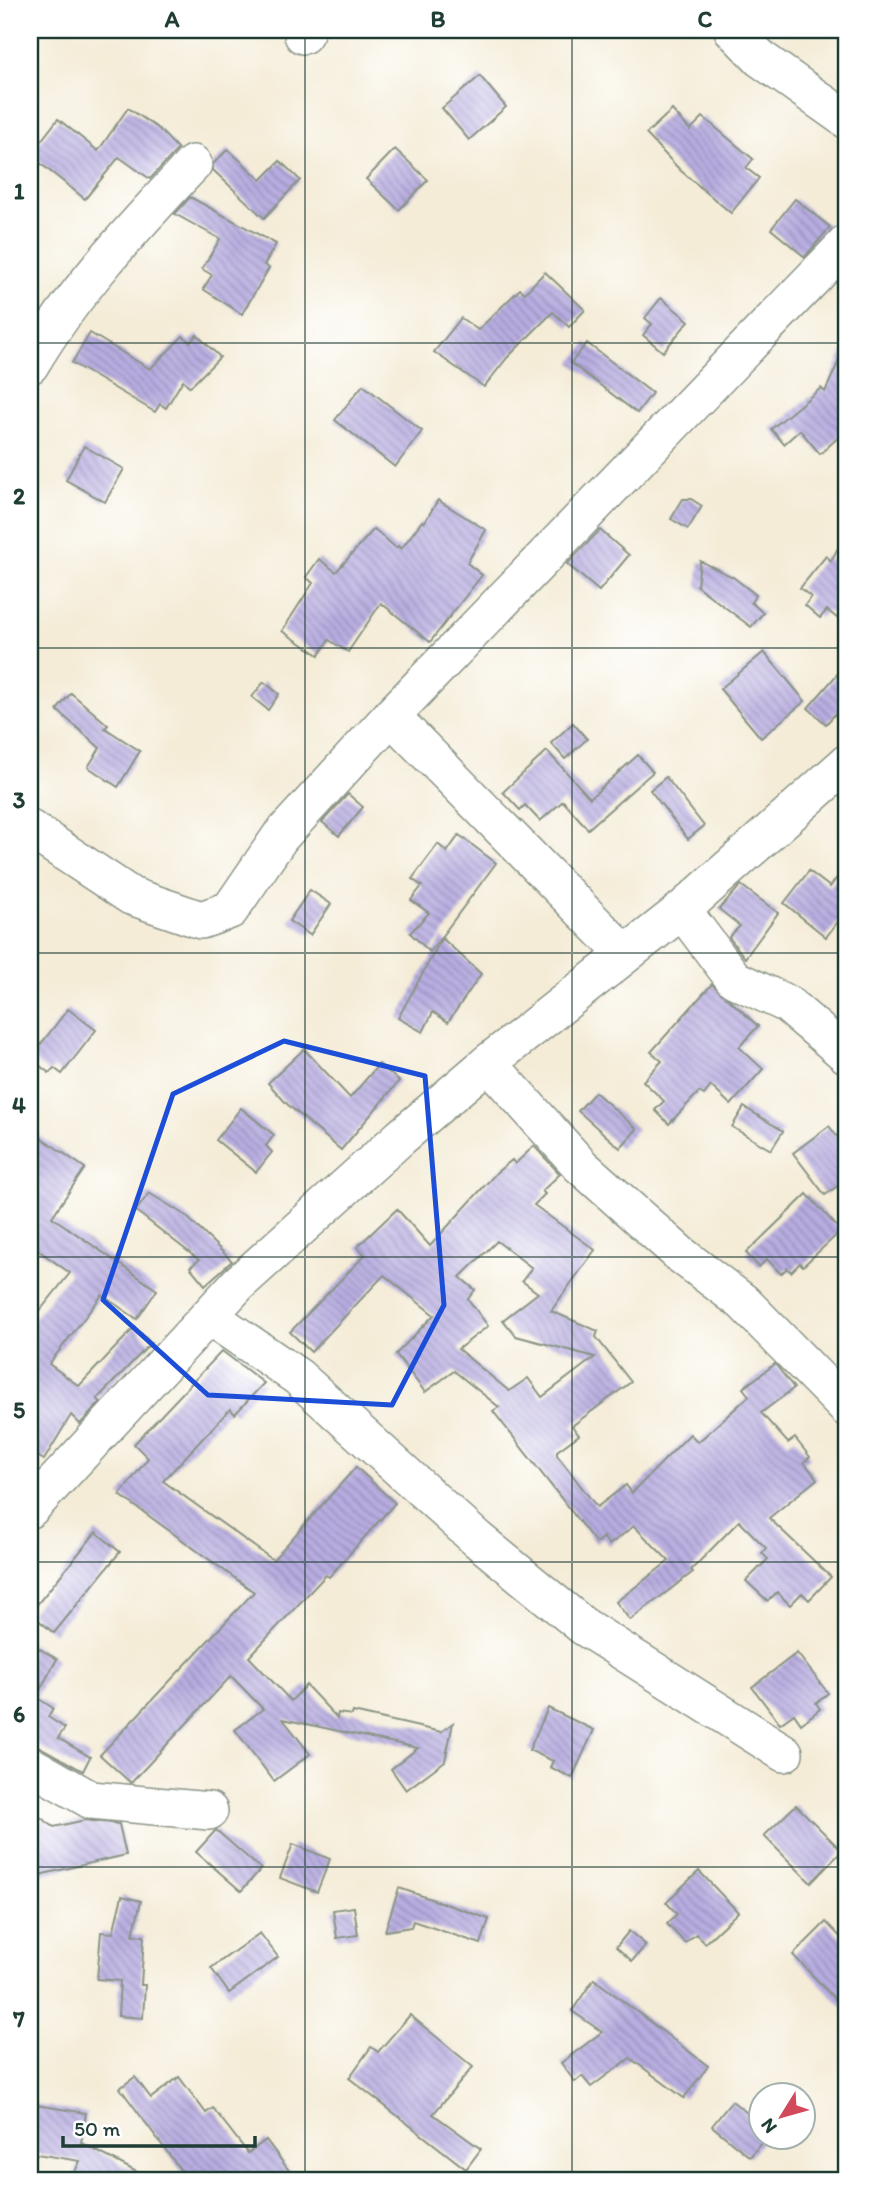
<svg xmlns="http://www.w3.org/2000/svg" width="877" height="2210" viewBox="0 0 877 2210" font-family="Itim,sans-serif">
<style>
.building{fill:url(#building-back-hatch);fill-rule:evenodd}
.lines{fill:none;stroke-linecap:round;stroke-linejoin:round}
.minor-casing{stroke:#8a9486;stroke-width:40}
.minor{stroke:#fff;stroke-width:37}
.marked{fill:none;stroke:#1d4ed8;stroke-width:5;stroke-linejoin:round}
.grid{fill:none;stroke:#1f3d34;stroke-width:2;stroke-opacity:0.55}
.neatline{fill:none;stroke:#1f3d34;stroke-width:2.5}
.grid-label{font-size:23px;text-anchor:middle;font-weight:bold;fill:#1f3d34}
</style>
<defs>
<pattern id="building-back-hatch" width="6" height="6" patternUnits="userSpaceOnUse" patternTransform="scale(1.75)"><rect width="6" height="6" fill="#b8ade1"/><path d="M-1 5l2 2M0 0l6 6M5-1l2 2" fill="none" stroke="#958eb7"/></pattern>
</defs>
<rect width="100%" height="100%" fill="#fff"/>
<filter id="ink" filterUnits="userSpaceOnUse"><feTurbulence type="fractalNoise" baseFrequency=".0143" numOctaves="2"/><feDisplacementMap in="SourceGraphic" scale="14" xChannelSelector="R" yChannelSelector="G"/><feConvolveMatrix kernelMatrix="1 2 1 2 8 2 1 2 1" color-interpolation-filters="sRGB"/></filter>
<filter id="wash" filterUnits="userSpaceOnUse"><feTurbulence type="fractalNoise" baseFrequency=".00686" numOctaves="4" result="noise"/><feDisplacementMap in="SourceGraphic" scale="28" xChannelSelector="R" yChannelSelector="G"/><feGaussianBlur stdDeviation="1.57" result="paint"/><feColorMatrix in="noise" values="0 0 0 0 0 0 0 0 0 0 0 0 0 0 0 0 0 1.4 0 .05"/><feComposite in="paint" operator="in"/></filter>
<g filter="url(#wash)">
<rect width="100%" height="100%" fill="#f4ecd7"/>
<g id="blocks">
<!-- building -->
<g class="building">
<polygon points="480,76 506,107 469,140 442,108"/>
<polygon points="128,108 159,129 178,149 150,179 119,157 85,199 30,155 58,119 98,151"/>
<polygon points="672,110 690,130 703,117 753,159 746,168 759,178 731,213 680,170 646,134"/>
<polygon points="228,149 261,180 280,161 300,180 264,218 213,170 213,164"/>
<polygon points="395,149 428,180 399,210 366,179"/>
<polygon points="190,197 276,244 264,265 269,268 242,314 203,289 212,275 202,269 220,239 175,214"/>
<polygon points="795,199 830,227 805,257 771,229"/>
<polygon points="545,272 585,310 569,327 553,312 507,358 484,387 434,352 461,318 478,330 520,289 525,293"/>
<polygon points="661,298 689,321 663,352 643,335 652,324 645,318"/>
<polygon points="90,333 150,369 183,336 190,342 197,335 220,357 190,387 183,380 166,408 160,404 155,412 72,363"/>
<polygon points="587,343 652,393 637,413 571,363"/>
<polygon points="847,343 847,426 843,433 820,454 800,430 784,444 771,429 821,388 825,392"/>
<polygon points="363,385 422,431 395,467 335,420"/>
<polygon points="84,446 124,469 105,502 66,480"/>
<polygon points="683,499 691,499 702,506 688,529 671,519"/>
<polygon points="438,500 486,530 467,563 482,575 430,642 381,603 348,652 329,640 319,655 282,631 313,583 306,577 319,559 336,572 374,529 396,548 398,546 401,549 422,521 424,523"/>
<polygon points="600,530 629,555 599,591 567,564"/>
<polygon points="847,531 847,605 837,618 827,610 820,618 805,605 811,597 800,588 826,556 831,561"/>
<polygon points="700,561 733,577 756,595 751,602 763,613 751,627 697,586"/>
<polygon points="764,652 805,701 761,738 720,689"/>
<polygon points="847,663 847,701 826,724 808,708"/>
<polygon points="264,682 279,694 268,710 252,697"/>
<polygon points="71,693 108,725 105,728 140,751 118,787 88,767 100,748 57,710"/>
<polygon points="573,723 587,739 565,759 551,743"/>
<polygon points="547,751 590,798 638,755 653,772 588,829 563,801 540,821 525,805 520,810 503,792"/>
<polygon points="666,777 704,826 688,839 650,790"/>
<polygon points="348,794 363,807 339,836 322,822"/>
<polygon points="459,835 496,863 430,952 410,933 429,913 411,900 422,886 412,879 438,844 447,852"/>
<polygon points="847,864 847,910 826,937 784,903 809,871 830,887"/>
<polygon points="741,885 778,913 745,958 729,937 740,926 719,909"/>
<polygon points="310,890 331,904 310,935 289,921"/>
<polygon points="442,938 481,974 448,1022 433,1012 423,1032 398,1018"/>
<polygon points="712,984 758,1026 739,1047 763,1069 731,1105 711,1086 704,1095 699,1092 669,1124 655,1110 664,1101 643,1081 662,1061 651,1052"/>
<polygon points="68,1009 96,1030 62,1074 54,1068 49,1073 30,1058"/>
<polygon points="304,1049 350,1098 379,1064 399,1081 341,1150 287,1104 268,1083"/>
<polygon points="595,1092 637,1129 620,1148 578,1111"/>
<polygon points="744,1107 783,1131 771,1150 732,1127"/>
<polygon points="241,1108 274,1135 266,1146 272,1152 256,1172 216,1140"/>
<polygon points="829,1126 839,1139 847,1132 847,1179 825,1195 793,1153"/>
<polygon points="30,1130 85,1168 52,1217 157,1290 137,1319 102,1295 49,1364 79,1386 135,1327 151,1343 97,1399 101,1402 80,1424 71,1415 44,1460 30,1452 30,1323 70,1273 32,1246 30,1250"/>
<path d="M534,1146L560,1174L542,1191L545,1194L534,1205L595,1250L551,1311L598,1331L596,1337L631,1382L572,1426L579,1435L557,1451V1455L597,1507L626,1485L632,1493L690,1434L698,1442L749,1396L743,1388L775,1364L794,1388L761,1413L788,1443L795,1438L810,1457L804,1462L817,1479L769,1518L831,1577L809,1600L802,1593L790,1605L777,1592L768,1601L746,1581L768,1559L762,1553L766,1548L739,1521L691,1570L693,1572L630,1620L616,1602L669,1561L634,1526L609,1545L603,1537L596,1543L493,1411L499,1407L454,1371L425,1392L396,1354L434,1315L384,1275L311,1352L290,1332L365,1255L357,1247L397,1209L430,1246L497,1172L512,1160L515,1164ZM497,1241L532,1268L522,1281L538,1293L503,1320L516,1336L595,1357L542,1397L528,1378L509,1391L458,1349L488,1326L468,1299L475,1290L460,1277Z"/>
<polygon points="149,1193 185,1215 232,1261 205,1285 190,1267 199,1260 136,1211"/>
<polygon points="807,1194 841,1231 803,1266 800,1263 791,1272 787,1268 781,1274 767,1259 759,1267 746,1253"/>
<polygon points="222,1351 264,1383 235,1414 230,1409 163,1481 273,1560 356,1467 395,1503 329,1577 326,1575 249,1657 291,1701 306,1685 337,1718 338,1713 352,1715 353,1712 441,1732 453,1723 445,1761 406,1790 391,1769 418,1748 283,1719 310,1754 274,1781 235,1730 263,1709 231,1676 131,1783 100,1755 254,1592 120,1495 148,1458 134,1444"/>
<polygon points="96,1532 120,1552 54,1633 30,1613"/>
<polygon points="30,1643 57,1659 36,1697 53,1708 48,1717 65,1728 58,1738 90,1757 83,1771 40,1747 30,1744"/>
<polygon points="797,1653 828,1693 816,1703 820,1709 801,1724 794,1714 780,1724 752,1687"/>
<polygon points="548,1708 594,1730 572,1778 550,1767 553,1761 529,1750"/>
<polygon points="796,1805 842,1851 811,1883 764,1836"/>
<polygon points="30,1810 54,1827 85,1820 119,1824 126,1855 30,1877"/>
<polygon points="216,1830 261,1869 241,1891 196,1852"/>
<polygon points="293,1844 330,1859 317,1892 280,1878"/>
<polygon points="699,1871 738,1912 705,1943 696,1934 685,1943 667,1924 677,1914 666,1902"/>
<polygon points="399,1888 489,1919 481,1944 413,1921 411,1927 385,1931"/>
<polygon points="122,1896 141,1901 133,1935 144,1936 141,1985 145,1985 143,2018 118,2016 120,1981 97,1979 101,1932 113,1933"/>
<polygon points="354,1907 358,1935 337,1938 333,1910"/>
<polygon points="826,1922 847,1944 847,2012 793,1955"/>
<polygon points="629,1931 646,1945 632,1961 616,1947"/>
<polygon points="260,1933 278,1957 229,1993 211,1968"/>
<polygon points="594,1979 708,2066 684,2098 630,2058 591,2087 582,2076 575,2082 561,2063 602,2032 572,2011"/>
<polygon points="410,2015 473,2067 433,2114 481,2149 466,2169 349,2078 371,2047 378,2052"/>
<polygon points="135,2077 151,2098 179,2077 206,2113 213,2108 248,2153 266,2140 296,2180 188,2180 120,2088"/>
<polygon points="732,2101 761,2124 761,2143 750,2157 712,2126"/>
<polygon points="30,2104 86,2113 81,2143 152,2180 71,2180 80,2161 30,2153"/>
</g>
</g>
</g>
<g filter="url(#ink)">
<use href="#blocks" fill-opacity="0" stroke="#8a9486" stroke-width="2"/>
<g class="lines">
<!-- minor casing -->
<g class="minor-casing">
<g id="minor">
<polyline points="733,30 761,59 847,120"/>
<polyline points="303,35 306,30"/>
<path d="M30,365C74,290 134,227 193,164"/>
<polyline points="391,716 625,954"/>
<polyline points="30,829 131,896 201,920 230,910 280,837 391,716 847,243"/>
<polyline points="682,910 734,979 787,1004 847,1055"/>
<polyline points="488,1063 581,1166 681,1255 743,1302 847,1408"/>
<polyline points="209,1316 298,1377 477,1539 583,1626 784,1753"/>
<polyline points="30,1509 238,1284 401,1137 488,1063 682,910 847,763"/>
<polyline points="30,1765 91,1800 209,1811"/>
</g>
</g>
<!-- minor -->
<use href="#minor" class="minor"/>
</g>
</g>
<!-- marked area -->
<path class="marked" d="M284,1041L425,1076L444,1305L392,1405L208,1395L103,1300L173,1094Z"/>
<!-- grid -->
<path class="grid" d="M305,30V2180M572,30V2180M30,343H847M30,648H847M30,953H847M30,1257H847M30,1562H847M30,1867H847"/>
<!-- margin -->
<rect width="877" height="2210" fill="none" stroke="#fff" stroke-width="77"/>
<!-- north arrow -->
<g transform="translate(782 2116) rotate(233)"><circle r="33" fill="#ffffff" stroke="#a5b1ae" stroke-width="2"/>
<path d="M0-5L12 26L0 18L-12 26Z" fill="#d1495b"/>
<text y="-10" font-size="19" font-weight="bold" text-anchor="middle" fill="#1f3d34">N</text>
</g>
<!-- scale -->
<path d="M63 2136v10h192v-10" fill="none" stroke="#1f3d34" stroke-width="3.5"/>
<text x="74" y="2136" font-size="21" fill="#1f3d34" stroke="#ffffff" stroke-width="5" paint-order="stroke">50 m</text>
<rect x="38" y="38" width="800" height="2134" class="neatline"/>
<g class="grid-label">
<text x="172" y="27">A</text>
<text x="438" y="27">B</text>
<text x="705" y="27">C</text>
<text x="19" y="199">1</text>
<text x="19" y="504">2</text>
<text x="19" y="808">3</text>
<text x="19" y="1113">4</text>
<text x="19" y="1418">5</text>
<text x="19" y="1722">6</text>
<text x="19" y="2027">7</text>
</g>
</svg>
